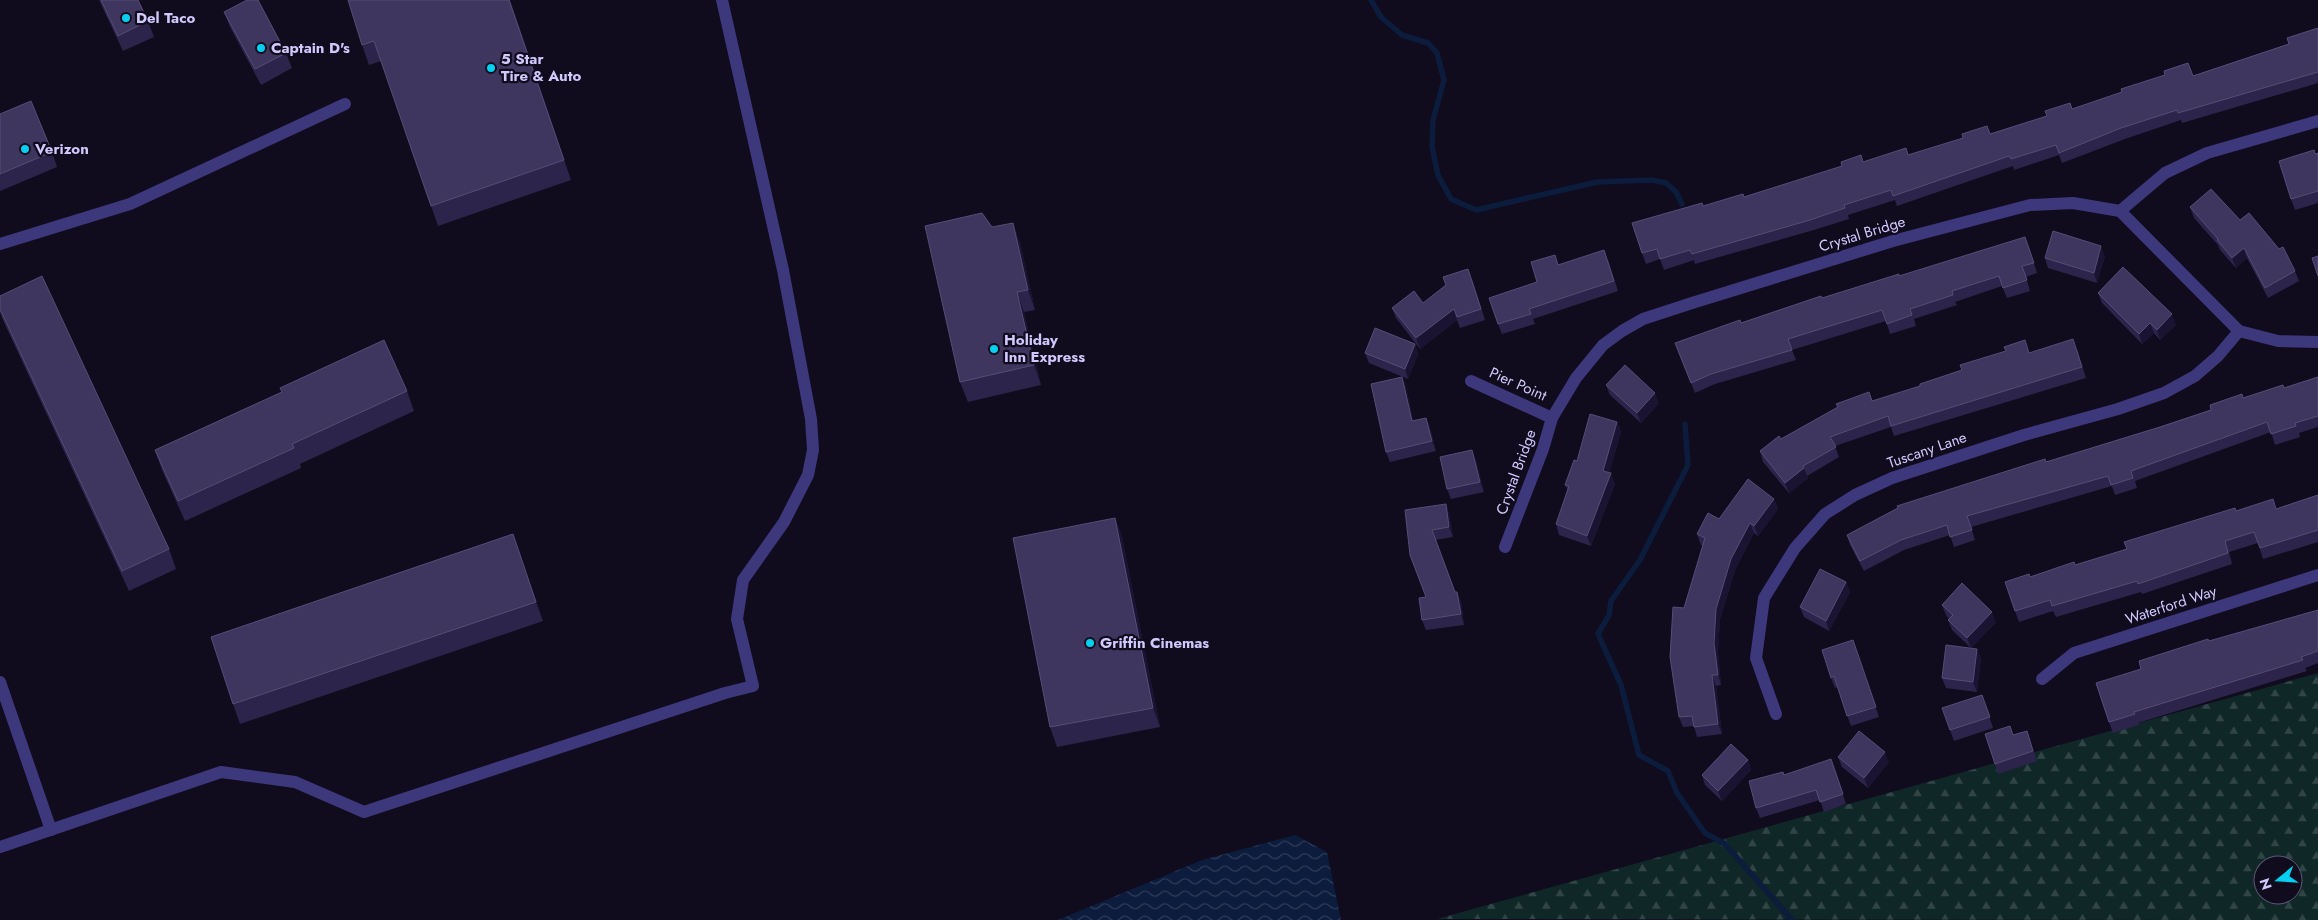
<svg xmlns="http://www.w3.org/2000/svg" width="2318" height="920" viewBox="0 0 2318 920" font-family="Jost,sans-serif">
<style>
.forest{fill:url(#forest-firs);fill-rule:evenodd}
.water{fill:url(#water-waves)}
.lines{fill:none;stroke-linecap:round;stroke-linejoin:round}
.stream{stroke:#0b1c3d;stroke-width:5.5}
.minor{stroke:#3d377c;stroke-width:12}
.wall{fill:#2d244b}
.shaded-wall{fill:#1a1331}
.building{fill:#3f365f;stroke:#564d78}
.poi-dot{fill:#03cff0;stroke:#100c1d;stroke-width:2}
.labels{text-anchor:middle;stroke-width:4.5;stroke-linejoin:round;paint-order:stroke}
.poi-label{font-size:15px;font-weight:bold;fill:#d1c9fe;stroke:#100c1d;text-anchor:start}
.street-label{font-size:15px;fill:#d1c9fe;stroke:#100c1d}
</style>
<defs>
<pattern id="forest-firs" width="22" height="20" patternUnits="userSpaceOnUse" patternTransform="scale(1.25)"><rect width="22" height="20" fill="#0f2727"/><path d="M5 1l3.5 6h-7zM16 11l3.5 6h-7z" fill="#314547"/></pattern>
<pattern id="water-waves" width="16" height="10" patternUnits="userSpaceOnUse" patternTransform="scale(1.25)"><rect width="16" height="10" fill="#0b1c3d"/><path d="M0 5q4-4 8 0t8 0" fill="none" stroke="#2e3c5a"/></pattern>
</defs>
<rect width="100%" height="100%" fill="#100c1d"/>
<!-- forest -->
<path class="forest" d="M2318,673V920L1437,919ZM2263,865H2293V895H2263Z"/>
<!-- water -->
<polygon class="water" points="1295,835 1327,852 1341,920 1058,920 1202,860"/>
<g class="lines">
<!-- stream -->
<g class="stream">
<polyline points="1371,0 1381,17 1402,35 1428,43 1437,53 1444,80 1433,120 1432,147 1438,175 1451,199 1476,210 1597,182 1652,180 1666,183 1676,192 1682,204"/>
<polyline points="1685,424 1688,465 1640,560 1611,601 1609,615 1598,634 1621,685 1639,755 1668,771 1677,793 1705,833 1725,844 1792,920"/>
</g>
<!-- minor -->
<g class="minor">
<polyline points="2120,211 2165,173 2207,153 2318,121"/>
<polyline points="0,244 130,204 345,104"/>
<polyline points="1471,381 1552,418"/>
<polyline points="1505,547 1543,449 1552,418 1576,378 1603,345 1622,331 1643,319 1692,303 1893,241 2030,205 2073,203 2120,211 2239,331 2278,341 2318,342"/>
<polyline points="2042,679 2074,653 2318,575"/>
<polyline points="0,682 51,830"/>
<polyline points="1776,714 1756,658 1764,598 1795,548 1825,514 1855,495 1892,478 2024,435 2118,409 2164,393 2195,376 2218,356 2239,331"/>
<polyline points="0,847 221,772 295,782 364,812 725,693 753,686 737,619 743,580 784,522 808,475 813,450 811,419 783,270 722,0"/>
</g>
</g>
<!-- wall -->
<g class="wall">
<polygon points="99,0 138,0 148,21 154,37 123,51"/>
<polygon points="510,0 571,180 438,226 381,61 369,65 362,45"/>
<polygon points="224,12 286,53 292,68 261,85 230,27"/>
<polygon points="2318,28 2318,83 2182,123 2181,120 2125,139 2062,163 2059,155 2014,170 2013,166 1897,206 1895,200 1848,215 1849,219 1814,230 1695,264 1694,260 1664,270 1660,259 1646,264 1642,253 1703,206 1744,197 1863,162 1908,155 1990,134 2072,109 2193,76 2289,44"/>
<polygon points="0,114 52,152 57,167 0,191"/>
<polygon points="2318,153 2318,203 2295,210 2291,199 2315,154"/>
<polygon points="2190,207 2240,220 2295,271 2299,281 2268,298 2247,258 2236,268 2220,250 2218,245 2194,218"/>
<polygon points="992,227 1020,242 1035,310 1024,312 1041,385 968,402 960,382"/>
<polygon points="2029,247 2037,273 2026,277 2030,291 2007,298 2002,286 1955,302 1957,305 1914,319 1916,326 1890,334 1886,321 1792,350 1796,360 1715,384 1695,393 1675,343 1822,298 1899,276"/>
<polygon points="2105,256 2097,283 2048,268 2045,258"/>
<polygon points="1608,260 1618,291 1533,319 1535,324 1502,334 1498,324 1537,282 1558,265"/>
<polygon points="1472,279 1485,320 1460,328 1457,320 1420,349 1396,318 1392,308 1423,303"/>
<polygon points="2098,293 2176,325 2160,340 2154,333 2142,344 2102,303"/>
<polygon points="0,296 169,549 176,569 129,591 2,318 0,312"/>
<polygon points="1415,344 1418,354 1408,379 1369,363 1365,353"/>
<polygon points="2077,349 2086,378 1894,436 1891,427 1835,446 1839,457 1807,476 1808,478 1789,493 1763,462 1760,451 1781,439 1872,401 2029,353"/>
<polygon points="1402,377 1406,387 1413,421 1426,418 1430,428 1436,451 1390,462 1386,452"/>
<polygon points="2318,377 2318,427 2299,433 2300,437 2275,445 2271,432 2135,481 2137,488 2115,495 2112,486 1971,527 1975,540 1954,547 1950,535 1904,550 1864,571 1850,545 1847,535 2046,462 2160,427 2211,410 2243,398 2284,388"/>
<polygon points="1606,385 1659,403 1641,423 1610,395"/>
<polygon points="407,391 414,411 300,464 301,468 185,521 162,470 155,450"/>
<polygon points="1617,422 1621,432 1609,473 1615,484 1591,546 1559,535 1556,524 1568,491 1565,485 1577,461"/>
<polygon points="1476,460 1484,492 1451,499 1447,489"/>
<polygon points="2318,495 2318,542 2263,559 2258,543 2229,552 2232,564 2142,594 2141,592 2056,617 2053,611 2019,622 2015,611 2030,577 2075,565 2127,549 2236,511 2276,509"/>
<polygon points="1774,499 1778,509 1758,536 1754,533 1735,570 1720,619 1718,653 1721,685 1716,686 1722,734 1697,737 1694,726 1683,727 1679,717 1684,608 1703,546 1701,545 1697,534 1719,519"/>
<polygon points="1446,504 1449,514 1453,537 1436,540 1455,592 1457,592 1461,602 1464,625 1426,630 1422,620 1426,597 1410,555"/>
<polygon points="1115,518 1122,537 1160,727 1057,747 1050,727"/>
<polygon points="520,554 543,621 240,724 233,704"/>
<polygon points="1846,582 1850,592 1829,631 1804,617 1800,607"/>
<polygon points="1942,605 1996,622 1971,648 1952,630 1948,620 1949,619 1946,615"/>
<polygon points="2318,610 2318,663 2305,668 2307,671 2138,723 2139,725 2113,733 2109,722 2141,669 2209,641"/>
<polygon points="1853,640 1879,717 1851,726 1837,687 1835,688 1831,678"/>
<polygon points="1977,649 1981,659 1977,692 1946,688 1942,678"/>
<polygon points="1982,695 1993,728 1954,741 1950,730"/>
<polygon points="2027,731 2037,761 1998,774 1995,764 2013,735"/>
<polygon points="1838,757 1889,762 1868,788 1842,767"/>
<polygon points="1748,760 1751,770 1722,801 1705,785 1702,775"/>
<polygon points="1835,770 1846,804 1824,812 1820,800 1760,818 1756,808 1784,775"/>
</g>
<!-- shaded-wall -->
<g class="shaded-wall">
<polygon points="1013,223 1020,242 1035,310 1028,290"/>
<polygon points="2101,246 2105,256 2097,283 2094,273"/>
<polygon points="2244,248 2247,258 2236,268 2232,258"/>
<polygon points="1017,292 1024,312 1041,385 1034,365"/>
<polygon points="1454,309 1457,320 1420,349 1416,338"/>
<polygon points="2172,314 2176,325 2160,340 2157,330"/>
<polygon points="2150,323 2154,333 2142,344 2139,334"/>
<polygon points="1415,344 1418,354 1408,379 1405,369"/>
<polygon points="1402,377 1406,387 1416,431 1412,421"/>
<polygon points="1655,393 1659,403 1641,423 1637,413"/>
<polygon points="1426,418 1430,428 1436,451 1432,441"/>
<polygon points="1617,422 1621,432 1607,481 1603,471"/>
<polygon points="1472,450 1476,460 1484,492 1480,482"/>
<polygon points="1804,468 1808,478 1789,493 1785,483"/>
<polygon points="1611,473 1615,484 1591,546 1587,536"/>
<polygon points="1774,499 1778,509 1758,536 1754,526"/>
<polygon points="1446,504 1449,514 1453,537 1449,527"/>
<polygon points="1115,518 1122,537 1160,727 1153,708"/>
<polygon points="1750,523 1754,533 1735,570 1720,619 1718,653 1721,685 1718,675 1714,643 1716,609 1731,559"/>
<polygon points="513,534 520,554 543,621 536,602"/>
<polygon points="1846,582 1850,592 1829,631 1826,621"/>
<polygon points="1457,592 1461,602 1464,625 1461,614"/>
<polygon points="1992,612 1996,622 1971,648 1967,638"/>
<polygon points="1977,649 1981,659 1977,692 1973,682"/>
<polygon points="1712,675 1716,686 1722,734 1718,724"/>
<polygon points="1885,752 1889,762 1868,788 1864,778"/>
<polygon points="1748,760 1751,770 1722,801 1718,791"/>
</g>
<!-- building -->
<g class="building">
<polygon points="101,0 138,0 148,21 118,36"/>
<polygon points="247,0 258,0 286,53 255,69 224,12"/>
<polygon points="348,0 509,0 564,160 431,206 374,41 362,45"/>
<polygon points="2318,28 2318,72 2178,113 2177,110 2121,128 2059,153 2056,145 2011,159 2009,156 1893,196 1891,190 1844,205 1845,208 1810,220 1692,254 1690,250 1660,259 1657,249 1642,253 1632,223 1702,203 1703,206 1743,194 1744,197 1842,166 1841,162 1861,155 1863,162 1906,148 1908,155 1963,138 1962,134 1987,126 1990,134 2047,116 2045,111 2070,103 2072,109 2122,92 2121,89 2165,75 2164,71 2188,63 2193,76 2289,44 2287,38"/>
<polygon points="31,101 52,152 0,174 0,114"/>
<polygon points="2314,150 2315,154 2318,153 2318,191 2291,199 2279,161"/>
<polygon points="2211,189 2240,220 2249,213 2279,249 2283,247 2295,271 2265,288 2244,248 2232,258 2217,240 2218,239 2190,207"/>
<polygon points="982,213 992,227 1013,223 1028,290 1017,292 1034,365 960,382 925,226"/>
<polygon points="2053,231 2101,246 2094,273 2045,258"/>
<polygon points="2025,237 2034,263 2022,266 2027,280 2003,288 1999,276 1952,291 1953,295 1910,309 1912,315 1887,324 1882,310 1788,339 1792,350 1711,374 1691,383 1675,343 1740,320 1741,323 1821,296 1822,298 1899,274 1899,276"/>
<polygon points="1604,250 1614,281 1529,309 1531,314 1498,324 1489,298 1537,282 1531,262 1555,255 1558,265"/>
<polygon points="2318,256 2318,276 2312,258"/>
<polygon points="2123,267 2172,314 2157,330 2150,323 2139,334 2098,293"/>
<polygon points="1468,269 1481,309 1457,317 1454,309 1416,338 1392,308 1414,291 1423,303 1446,285 1443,277"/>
<polygon points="42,276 169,549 122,571 0,309 0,296"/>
<polygon points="1375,328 1415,344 1405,369 1365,353"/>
<polygon points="2073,339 2082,367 1891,426 1888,416 1830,437 1836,447 1803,466 1804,468 1785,483 1760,451 1779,436 1781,439 1838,407 1836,404 1869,392 1872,401 1920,386 1920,384 1962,370 1960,365 2006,351 2004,347 2025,340 2029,353"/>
<polygon points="384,340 407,391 292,444 294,448 178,501 155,450 282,392 280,388"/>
<polygon points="1625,365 1655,393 1637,413 1606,385"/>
<polygon points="1402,377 1412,421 1426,418 1432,441 1386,452 1371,384"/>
<polygon points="2318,377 2318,416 2295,423 2296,426 2271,434 2267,422 2131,471 2133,478 2111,485 2108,476 1967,516 1972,530 1950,537 1947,525 1901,540 1860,561 1847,535 1898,508 1897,506 2045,459 2046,462 2160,427 2211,410 2210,405 2242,394 2243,398 2283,385 2284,388"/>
<polygon points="1590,414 1617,422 1603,471 1611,473 1587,536 1556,524 1569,486 1565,485 1574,460 1577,461"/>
<polygon points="1472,450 1480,482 1447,489 1440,457"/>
<polygon points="1748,479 1774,499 1754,526 1750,523 1731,559 1716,609 1714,643 1718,675 1712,675 1718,724 1694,727 1692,716 1679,717 1670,657 1673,607 1684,608 1705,538 1697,534 1708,513 1719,519"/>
<polygon points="2318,495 2318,530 2260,548 2254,532 2225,541 2228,553 2138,584 2137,581 2052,606 2050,600 2015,611 2005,582 2029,574 2030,577 2074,562 2075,565 2127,549 2124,542 2235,508 2236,511 2273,499 2276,509"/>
<polygon points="1446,504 1449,527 1432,530 1455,592 1457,592 1461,614 1422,620 1419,598 1426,597 1410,555 1405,510"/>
<polygon points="1115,518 1153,708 1050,727 1013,538"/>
<polygon points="513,534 536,602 233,704 211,637"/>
<polygon points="1820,569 1846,582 1826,621 1800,607"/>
<polygon points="1962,583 1992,612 1967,638 1948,620 1953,615 1942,605"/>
<polygon points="2318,610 2318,651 2301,657 2303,660 2134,712 2135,714 2109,722 2096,683 2141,669 2139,661 2208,639 2209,641"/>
<polygon points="1853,640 1876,707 1847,716 1834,676 1831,678 1822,650"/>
<polygon points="1946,645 1977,649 1973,682 1942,678"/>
<polygon points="1982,695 1990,717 1950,730 1942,708"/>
<polygon points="2010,726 2013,735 2027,731 2033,751 1995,764 1985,734"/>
<polygon points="1859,731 1885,752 1864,778 1838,757"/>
<polygon points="1731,744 1748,760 1718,791 1702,775"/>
<polygon points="1831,759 1843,794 1820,802 1816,790 1756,808 1749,781 1783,772 1784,775"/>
</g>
<!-- markers -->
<g class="poi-dot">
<circle cx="126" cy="18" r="5"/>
<circle cx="261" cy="48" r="5"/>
<circle cx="491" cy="68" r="5"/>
<circle cx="25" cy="149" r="5"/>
<circle cx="994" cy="349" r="5"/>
<circle cx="1090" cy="643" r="5"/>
</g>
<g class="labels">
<!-- poi labels -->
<g class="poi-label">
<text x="136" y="23">Del Taco</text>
<text x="271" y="53">Captain D's</text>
<text x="501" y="64">5 Star<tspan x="501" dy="17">Tire &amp; Auto</tspan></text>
<text x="35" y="154">Verizon</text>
<text x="1004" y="345">Holiday<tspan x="1004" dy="17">Inn Express</tspan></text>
<text x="1100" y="648">Griffin Cinemas</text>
</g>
<!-- street labels -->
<g class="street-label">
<text transform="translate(1862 234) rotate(-17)" y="5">Crystal Bridge</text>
<text transform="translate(1518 384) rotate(24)" y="5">Pier Point</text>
<text transform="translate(1927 450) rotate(-19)" y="5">Tuscany Lane</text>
<text transform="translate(1516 472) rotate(-70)" y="5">Crystal Bridge</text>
<text transform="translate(2171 605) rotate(-18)" y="5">Waterford Way</text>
</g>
</g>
<!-- north arrow -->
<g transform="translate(2278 880) rotate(252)"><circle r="24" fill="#100c1d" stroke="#5d5877"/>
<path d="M0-4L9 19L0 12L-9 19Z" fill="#03cff0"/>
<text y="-8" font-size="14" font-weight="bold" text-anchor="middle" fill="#d1c9fe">N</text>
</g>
</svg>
